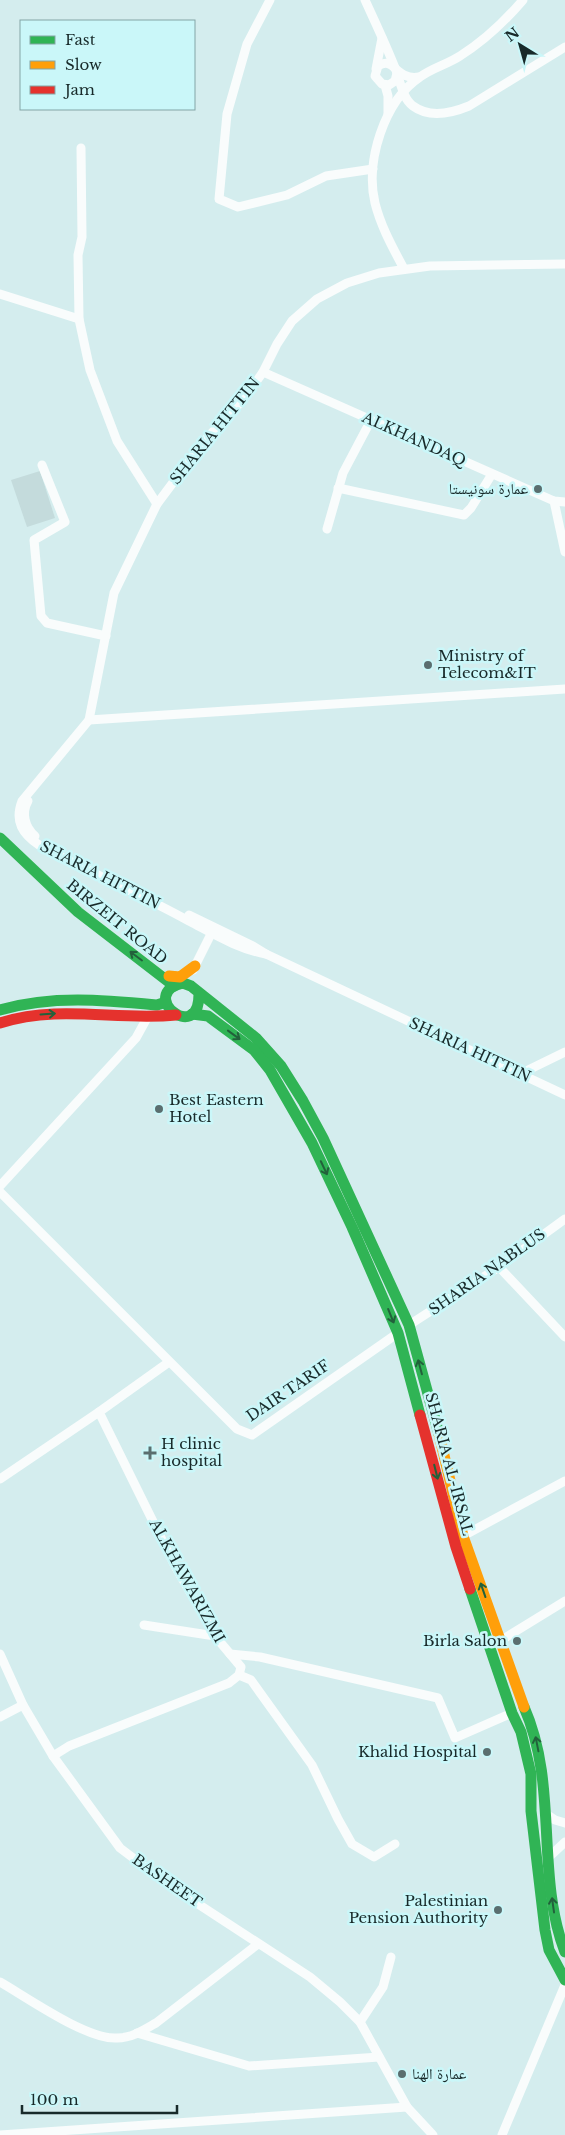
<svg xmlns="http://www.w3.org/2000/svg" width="565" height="2135" viewBox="0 0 565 2135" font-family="'Libre Baskerville','Noto Naskh Arabic',serif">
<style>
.green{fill:#c4dbdc}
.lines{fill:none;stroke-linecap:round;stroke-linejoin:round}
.street{stroke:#f9fcfc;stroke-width:9}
.fast{stroke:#30b455;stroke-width:11}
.slow{stroke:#ff9f0a;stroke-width:11}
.jam{stroke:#e5322d;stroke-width:11}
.oneway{stroke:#22613b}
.poi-dot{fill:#5a6e6f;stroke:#caf7f9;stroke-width:2}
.labels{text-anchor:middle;stroke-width:5;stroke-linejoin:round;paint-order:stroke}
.street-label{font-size:15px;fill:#182a2a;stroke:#caf7f9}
.poi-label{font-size:15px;fill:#182a2a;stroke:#caf7f9;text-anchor:end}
</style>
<rect width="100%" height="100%" fill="#d4edee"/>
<!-- green -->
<polygon class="green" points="40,471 55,518 27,527 11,480"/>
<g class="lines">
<!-- street -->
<g class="street">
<polyline points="270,0 247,44 227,114 219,199 238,207 287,195 326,176 373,169"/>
<path d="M365,0C375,22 386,45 395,68C400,79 402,98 413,106C429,118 452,113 469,106L565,47"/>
<polyline points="376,69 382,38"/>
<path d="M397,73L395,81L389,85L382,84L375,76L378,66C395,55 395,81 419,77"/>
<polyline points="385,85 388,96 388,114"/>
<polyline points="81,148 82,237 78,255 79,319 90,370 117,441 157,504"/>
<path d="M404,269C393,248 381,227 375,203C365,162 384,101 420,77C432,68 448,64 460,56C484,41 505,21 523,0"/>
<polyline points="0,294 79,319"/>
<polyline points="263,372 554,501 565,502"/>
<polyline points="42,465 65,522 34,540 41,616 47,623 106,636"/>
<polyline points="338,488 464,515 471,508 492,474"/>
<polyline points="554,501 565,552"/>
<polyline points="327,529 343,473 371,420"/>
<polyline points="89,720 565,689"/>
<path d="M28,801C21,813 25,827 35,836"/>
<polyline points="189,915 253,946 266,954 565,1095"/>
<path d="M266,954C238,949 214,934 189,921C140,894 89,872 39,845C23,834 14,822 22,801L89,720L114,593L157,504L204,441L244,399L263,372L277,344L292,321L317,299L347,283L379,273L430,266L565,264"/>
<polyline points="193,970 213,930"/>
<polyline points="522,1073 565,1052"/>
<polyline points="0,1186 136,1038 147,1018"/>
<polyline points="0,1192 237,1429 252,1435 398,1333"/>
<polyline points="499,1267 565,1337"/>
<polyline points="409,1325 499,1267 565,1219"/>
<polyline points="169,1362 99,1412 174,1564 215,1636 241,1667 239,1675"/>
<polyline points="0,1479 99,1412"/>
<polyline points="463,1536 565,1481"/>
<polyline points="144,1625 215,1636"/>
<polyline points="500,1641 565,1601"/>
<polyline points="0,1654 23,1705 53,1756 120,1848 169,1885 310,1977 340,2002 360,2022 407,2107 433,2135"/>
<polyline points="230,1654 260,1657 438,1698 455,1738 512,1713"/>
<polyline points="239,1675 251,1680 312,1765 338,1819 352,1844 374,1857 395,1844"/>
<polyline points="0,1717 23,1705"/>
<polyline points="53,1756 69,1746 229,1683 239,1675"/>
<polyline points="546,1814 555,1820 565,1823"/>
<polyline points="549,1857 565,1842"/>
<path d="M0,1982C28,1998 87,2040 117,2038C132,2038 144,2030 156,2023L258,1944"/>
<polyline points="360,2022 383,1987 391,1957"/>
<polyline points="137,2033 249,2066 379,2057"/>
<polyline points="0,2135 407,2107"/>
<polyline points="502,2135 565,1985"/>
</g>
<!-- fast -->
<g class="fast">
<polyline points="0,838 78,912 174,986"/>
<path d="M199,994C199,1046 136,994 183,983L191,986L256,1038L281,1066L303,1101L323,1138L409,1325L439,1434"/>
<path d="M0,1010C52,995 104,1000 157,1005L166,1002"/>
<polyline points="192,1014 208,1016 254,1050 270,1070 312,1143 352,1227 398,1333 420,1415"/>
<polyline points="470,1589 512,1713 521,1732 531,1774 531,1811 545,1930 549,1950 565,1980"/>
<path d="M524,1707C559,1786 535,1874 565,1952"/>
</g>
<!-- slow -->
<g class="slow">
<polyline points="169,976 180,977 195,966"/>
<polyline points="439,1434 463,1536 524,1707"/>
</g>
<!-- jam -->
<g class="jam">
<path d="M0,1023C60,1004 116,1021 176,1015"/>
<polyline points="420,1415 456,1547 470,1589"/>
</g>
</g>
<!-- one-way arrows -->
<defs><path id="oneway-shaft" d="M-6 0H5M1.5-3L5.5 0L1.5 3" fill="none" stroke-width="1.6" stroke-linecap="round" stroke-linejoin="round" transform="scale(1.25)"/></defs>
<g class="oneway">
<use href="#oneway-shaft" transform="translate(136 956) rotate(-143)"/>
<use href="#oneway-shaft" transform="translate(48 1014) rotate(-4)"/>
<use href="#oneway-shaft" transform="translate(234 1035) rotate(36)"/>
<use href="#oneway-shaft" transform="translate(324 1168) rotate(65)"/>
<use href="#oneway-shaft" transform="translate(391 1316) rotate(68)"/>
<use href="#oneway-shaft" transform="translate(420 1367) rotate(-105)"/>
<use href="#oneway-shaft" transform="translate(436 1472) rotate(76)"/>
<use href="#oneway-shaft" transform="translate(483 1590) rotate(-109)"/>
<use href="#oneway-shaft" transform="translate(537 1744) rotate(-101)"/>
<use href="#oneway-shaft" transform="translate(553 1905) rotate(-98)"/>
</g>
<!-- markers -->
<g class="poi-dot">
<circle cx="538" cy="489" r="5"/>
<circle cx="428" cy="665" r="5"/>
<circle cx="159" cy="1109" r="5"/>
<path d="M147.5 1445.5h5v5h5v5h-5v5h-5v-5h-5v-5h5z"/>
<circle cx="517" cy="1641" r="5"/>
<circle cx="487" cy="1752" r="5"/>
<circle cx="498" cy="1910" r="5"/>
<circle cx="402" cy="2074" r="5"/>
</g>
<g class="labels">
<!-- street labels -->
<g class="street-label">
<text transform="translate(215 431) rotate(-51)" y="5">SHARIA HITTIN</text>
<text transform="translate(414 439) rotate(24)" y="5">ALKHANDAQ</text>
<text transform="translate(100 875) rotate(27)" y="5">SHARIA HITTIN</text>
<text transform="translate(117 922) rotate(39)" y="5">BIRZEIT ROAD</text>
<text transform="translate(470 1050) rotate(25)" y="5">SHARIA HITTIN</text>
<text transform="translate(487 1272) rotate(-35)" y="5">SHARIA NABLUS</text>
<text transform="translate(288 1391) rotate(-34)" y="5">DAIR TARIF</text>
<text transform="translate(449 1464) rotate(75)" y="5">SHARIA AL-IRSAL</text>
<text transform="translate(187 1581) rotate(61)" y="5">ALKHAWARIZMI</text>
<text transform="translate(167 1881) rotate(35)" y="5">BASHEET</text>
</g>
<!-- poi labels -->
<g class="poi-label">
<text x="528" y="494">عمارة سونيستا</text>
<text x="438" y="661" text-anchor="start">Ministry of<tspan x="438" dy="17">Telecom&amp;IT</tspan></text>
<text x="169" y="1105" text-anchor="start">Best Eastern<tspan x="169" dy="17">Hotel</tspan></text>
<text x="161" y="1449" text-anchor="start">H clinic<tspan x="161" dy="17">hospital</tspan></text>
<text x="507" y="1646">Birla Salon</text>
<text x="477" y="1757">Khalid Hospital</text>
<text x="488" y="1906">Palestinian<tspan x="488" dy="17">Pension Authority</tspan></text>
<text x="412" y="2079" text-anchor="start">عمارة الهنا</text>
</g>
</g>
<!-- legend -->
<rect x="20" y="20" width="175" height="90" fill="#caf7f9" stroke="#83a5a6"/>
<rect x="30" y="36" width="25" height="8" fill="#30b455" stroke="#83a5a6"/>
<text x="65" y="45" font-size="15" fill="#182a2a">Fast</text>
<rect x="30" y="61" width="25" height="8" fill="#ff9f0a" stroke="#83a5a6"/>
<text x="65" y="70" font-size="15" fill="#182a2a">Slow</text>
<rect x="30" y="86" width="25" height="8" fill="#e5322d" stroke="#83a5a6"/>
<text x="65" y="95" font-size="15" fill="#182a2a">Jam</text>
<!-- north arrow -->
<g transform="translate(520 45) rotate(323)" stroke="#caf7f9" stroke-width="4" paint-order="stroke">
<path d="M0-4L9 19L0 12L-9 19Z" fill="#182a2a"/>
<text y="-8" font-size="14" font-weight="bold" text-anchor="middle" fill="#182a2a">N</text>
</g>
<!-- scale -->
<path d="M22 2105v8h155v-8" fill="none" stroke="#182a2a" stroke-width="2.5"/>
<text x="30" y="2105" font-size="15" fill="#182a2a" stroke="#caf7f9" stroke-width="4" paint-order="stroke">100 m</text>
</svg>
